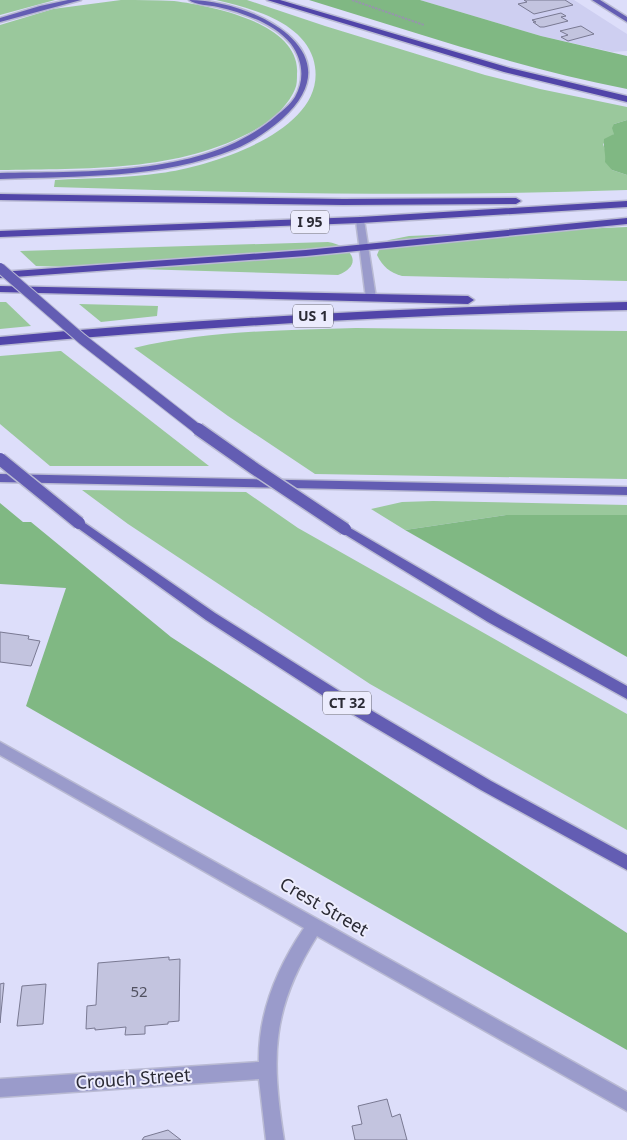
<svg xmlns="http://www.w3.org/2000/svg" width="627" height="1140" viewBox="0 0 627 1140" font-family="'Noto Sans',sans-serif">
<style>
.built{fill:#cecff1}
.green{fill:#9ac89c}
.forest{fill:#80b883}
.building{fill:#c3c4df;stroke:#797992}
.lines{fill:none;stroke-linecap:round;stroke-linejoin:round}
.minor-casing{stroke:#b9bad3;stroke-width:3}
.major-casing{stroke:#b9bad3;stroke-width:3}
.highway-casing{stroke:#b9bad3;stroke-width:3}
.path{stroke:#9596ab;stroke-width:2;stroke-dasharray:2.5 1;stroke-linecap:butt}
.minor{fill:#9a9bcb;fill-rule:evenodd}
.major{fill:#635db3;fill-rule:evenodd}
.highway{fill:#5145a9;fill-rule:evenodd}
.major-bridge-far1-casing{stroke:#b9bad3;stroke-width:12;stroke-linecap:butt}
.major-bridge-casing{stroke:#b9bad3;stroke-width:15;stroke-linecap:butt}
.major-bridge-far1{stroke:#635db3;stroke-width:10}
.major-bridge{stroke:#635db3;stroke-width:12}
.labels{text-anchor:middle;stroke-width:4;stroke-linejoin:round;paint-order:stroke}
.shield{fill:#ececfd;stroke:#656571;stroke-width:1}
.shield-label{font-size:14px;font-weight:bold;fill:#2b2b35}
.near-number-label{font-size:15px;fill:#515160}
.near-street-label{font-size:18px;fill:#2b2b35;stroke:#ececfd}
</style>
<rect width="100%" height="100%" fill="#dddefa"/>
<!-- built -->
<polygon class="built" points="420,0 574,0 627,34 627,51 612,52 541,36"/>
<!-- green -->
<g class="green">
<polygon points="0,0 55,0 0,15"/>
<path d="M121,0C139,0 157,0 174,1C212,6 301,23 297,74C297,79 297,85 295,89C290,102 275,118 263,125C185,173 88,168 0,170V25L53,9Z"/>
<path d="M216,0H247L325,26L485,75L540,89L627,107V120L614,124V134L603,144L612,170L627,175V190C436,197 245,193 54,187L55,180C90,178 126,178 161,173C212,166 335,129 313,58C301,21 250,8 216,0Z"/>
<path d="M627,227V281L402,276C389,272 383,267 377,255L381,245L389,240L409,236Z"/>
<path d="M328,242C349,245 366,264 338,275L36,266L20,251Z"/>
<polygon points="0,302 6,302 31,326 0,329"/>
<polygon points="79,304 158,306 157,316 101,322"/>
<path d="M356,328L627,331V479L315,474L228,416L134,348C206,331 282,330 356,328Z"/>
<polygon points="60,351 61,351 209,466 50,466 0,424 0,356"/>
<polygon points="82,490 246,492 298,528 627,714 627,830 370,684 128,524"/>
<polygon points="433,501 627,505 627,515 506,515 405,530 371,509 402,502"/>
</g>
<!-- forest -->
<g class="forest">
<path d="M309,0H420L541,36L627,56V89C519,68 414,32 309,0Z"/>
<path d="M627,120V175L612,170L605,162C606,154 603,147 604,139L614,134L612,128L614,124Z"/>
<polygon points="0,503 23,522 31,522 171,637 627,933 627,1050 26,706 66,588 0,584"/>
<polygon points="506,515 627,515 627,657 405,530"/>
</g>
<!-- building -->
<g class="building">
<polygon points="524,0 565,0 573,5 534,14 518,4 527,2"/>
<polygon points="561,13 566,16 561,17 568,21 544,27 540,27 533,22 536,22 532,20"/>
<polygon points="581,26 594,34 568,41 561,37 568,35 560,31"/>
<polygon points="0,632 29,636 28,639 40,641 31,666 0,662"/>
<polygon points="169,957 169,960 180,959 179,1021 168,1022 168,1024 145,1026 145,1034 125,1035 126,1027 95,1030 95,1028 86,1029 87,1006 96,1005 98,963"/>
<polygon points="4,983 0,1023 0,984"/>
<polygon points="46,984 43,1024 17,1026 22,986"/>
<polygon points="387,1099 392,1117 400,1114 407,1140 355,1140 352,1126 362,1124 358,1106"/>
<polygon points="168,1130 181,1140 142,1140 144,1137"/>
</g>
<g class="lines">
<!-- minor casing -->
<g class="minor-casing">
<g id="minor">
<polygon points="360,217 364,220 376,298 371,301 366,298 356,220"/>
<path d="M0,742L627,1092V1111L317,936C271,1009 271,1057 284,1140H266L259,1079L0,1097V1079L259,1062C258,1013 277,968 304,928L0,755Z"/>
</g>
</g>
<!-- major casing -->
<g class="major-casing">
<g id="major">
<polygon points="68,0 81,0 0,22 0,18 40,6"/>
<path d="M189,0C251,0 358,51 282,119C268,131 252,142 235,149C161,179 78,176 0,179V173C87,171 207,177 276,116C283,110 290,105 295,97C305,80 303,60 291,44C274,23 243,13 218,7C209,5 196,5 189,0Z"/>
<polygon points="592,0 600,0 627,17 627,22"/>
<polygon points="0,474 627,487 627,495 0,482"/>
<polygon points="79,519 215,613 352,699 491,781 627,855 627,870 481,790 342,708 206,620 75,526 73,523 75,520"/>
<polygon points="345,525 498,614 627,686 627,699 488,622 341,532 339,529"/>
</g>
</g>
<!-- highway casing -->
<g class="highway-casing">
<g id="highway">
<polygon points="267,0 280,0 510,68 627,96 627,102 504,72"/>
<polygon points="0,194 343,199 516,198 521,201 516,204 343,205 0,200"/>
<polygon points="627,201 627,207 360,223 0,237 0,231 360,217"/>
<polygon points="627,218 627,224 306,256 0,278 0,272 306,250"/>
<polygon points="0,286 468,296 474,300 468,304 0,292"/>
<path d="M627,302V310C417,314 209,326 0,345V337C209,318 417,307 627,302Z"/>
</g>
</g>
<!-- path -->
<polyline class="path" points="352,0 424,25"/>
<!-- minor -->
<use href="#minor" class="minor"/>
<!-- major -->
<use href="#major" class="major"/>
<!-- highway -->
<use href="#highway" class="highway"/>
<!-- major-bridge-far1 casing -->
<g class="major-bridge-far1-casing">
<polyline id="major-bridge-far1" points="0,268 82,339 200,431"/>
</g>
<!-- major-bridge casing -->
<g class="major-bridge-casing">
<g id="major-bridge">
<polyline points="198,429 255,469 345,529"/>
<polyline points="0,459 79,523"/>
</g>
</g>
<!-- major-bridge-far1 -->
<use href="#major-bridge-far1" class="major-bridge-far1"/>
<!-- major-bridge -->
<use href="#major-bridge" class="major-bridge"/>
</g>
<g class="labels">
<!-- shield labels -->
<g class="shield">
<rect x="291" y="210.5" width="38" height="23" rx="4"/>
<rect x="293" y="304.5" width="40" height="23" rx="4"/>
<rect x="323" y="691.5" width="48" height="23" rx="4"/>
</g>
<g class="shield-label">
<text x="310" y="227">I 95</text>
<text x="313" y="321">US 1</text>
<text x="347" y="708">CT 32</text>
</g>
<!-- near-number labels -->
<g class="near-number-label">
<text x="139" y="997">52</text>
</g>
<!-- near-street labels -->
<g class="near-street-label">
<text transform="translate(324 907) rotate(30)" y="6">Crest Street</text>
<text transform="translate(133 1079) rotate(-4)" y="6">Crouch Street</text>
</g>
</g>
</svg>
